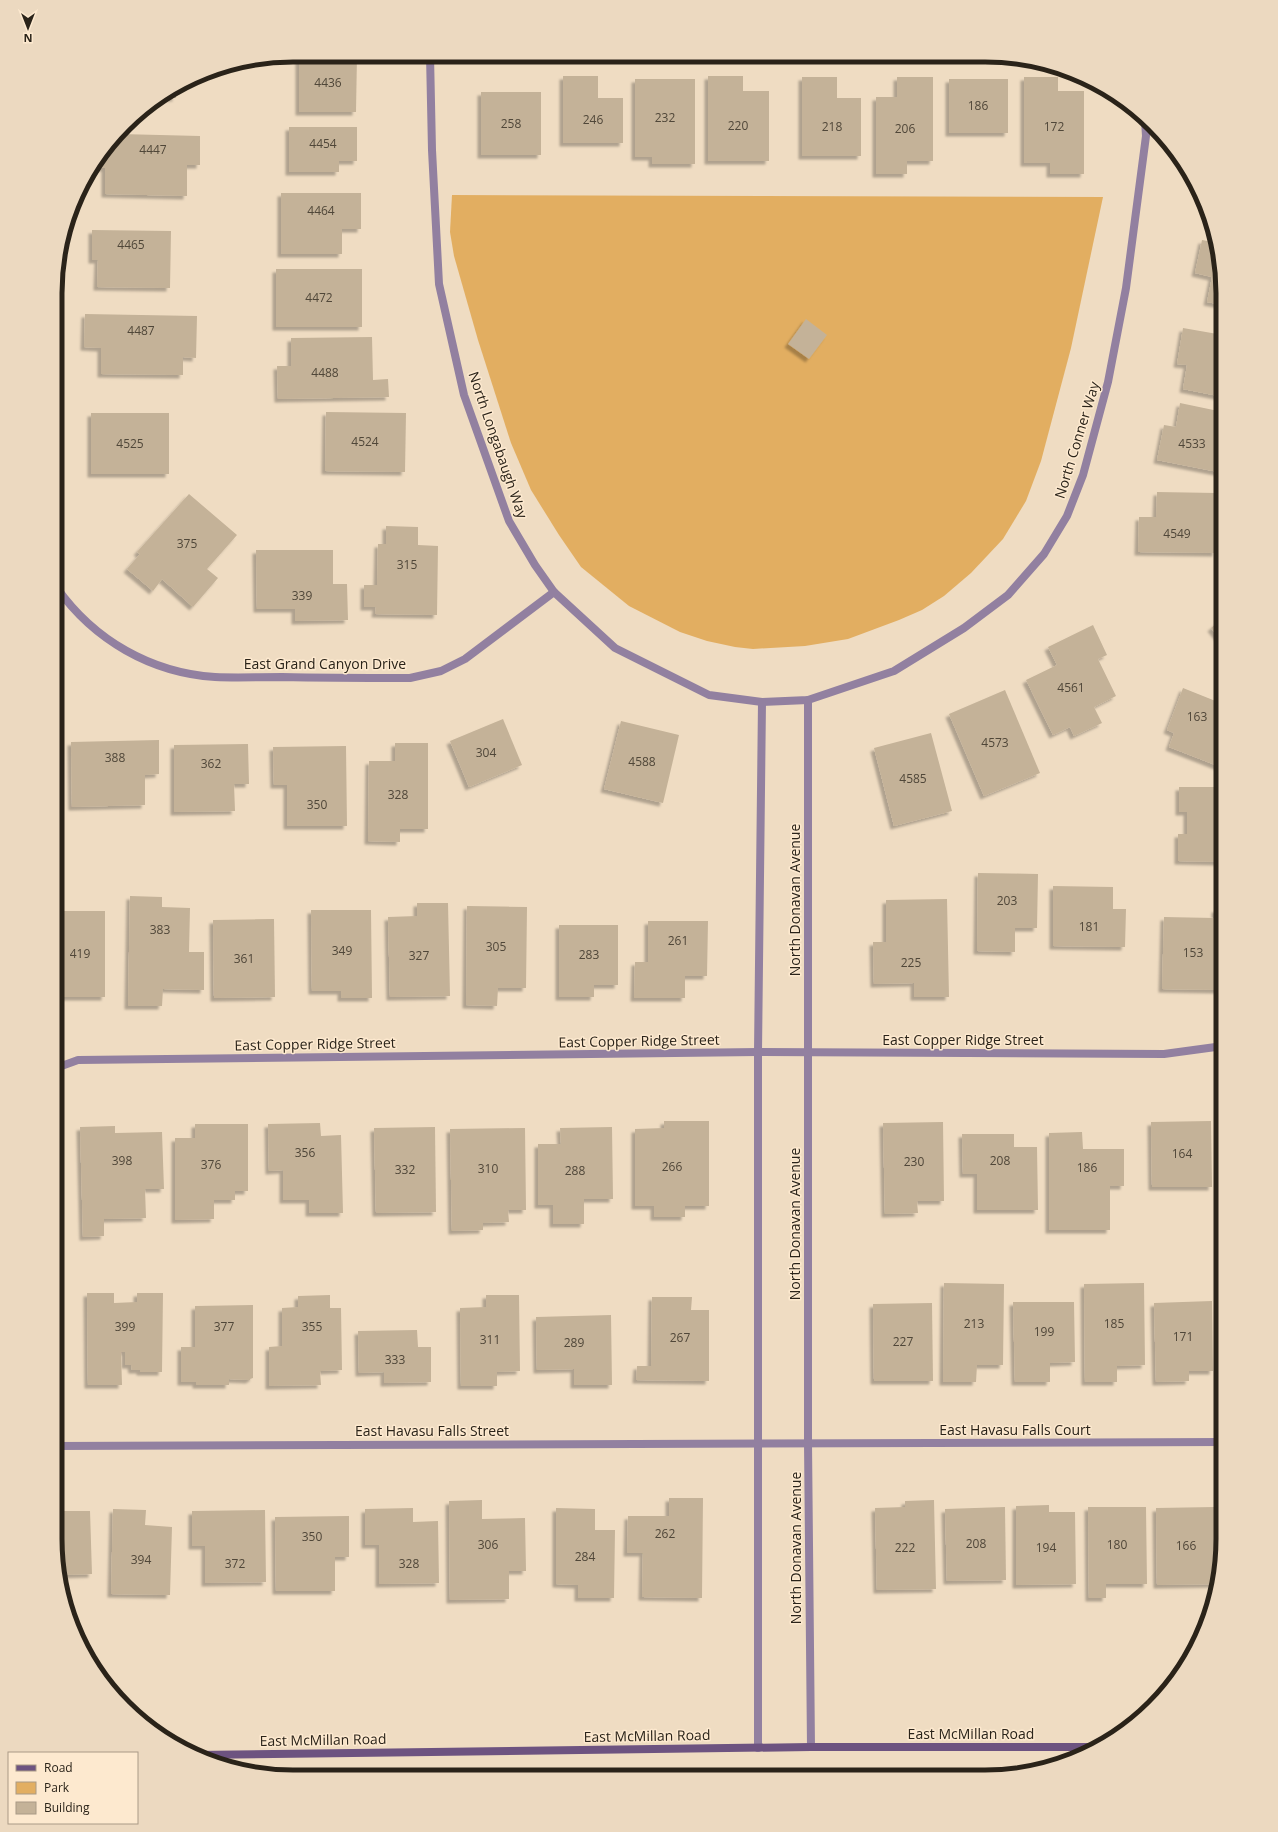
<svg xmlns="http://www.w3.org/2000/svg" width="1278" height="1832" viewBox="0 0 1278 1832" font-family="'Open Sans',sans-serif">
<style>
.green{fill:#e2ae61}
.building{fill:#c4b298;filter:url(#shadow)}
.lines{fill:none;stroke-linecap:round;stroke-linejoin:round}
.street{stroke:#9280a0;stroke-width:8}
.secondary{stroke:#6d5380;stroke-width:8}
.labels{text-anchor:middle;stroke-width:3;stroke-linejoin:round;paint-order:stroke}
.number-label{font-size:12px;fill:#504739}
.street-label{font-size:14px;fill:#2a2319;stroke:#fde9cf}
.rim{fill:none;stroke:#2a2319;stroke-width:5}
</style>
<defs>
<filter id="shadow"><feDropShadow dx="-3.5" dy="3.5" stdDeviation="1" flood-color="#0004"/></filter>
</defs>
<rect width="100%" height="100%" fill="#efdcc2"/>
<!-- green -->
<polygon class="green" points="452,195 1103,197 1071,348 1041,461 1026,501 1003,539 971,573 944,596 922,610 899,620 848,639 805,646 753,649 735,647 707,641 680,632 629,606 581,567 559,535 531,490 511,443 478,340 454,256 450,232"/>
<!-- building -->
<g class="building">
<polygon points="299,55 357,55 356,112 299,112"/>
<polygon points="563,76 598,76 598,98 623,98 623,143 563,143"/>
<polygon points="708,76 743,76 743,91 769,91 769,161 708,161"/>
<polygon points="802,77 837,77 837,98 861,98 861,156 802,156"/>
<polygon points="897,77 933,77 933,161 907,161 907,174 876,174 876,97 897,97"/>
<polygon points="1024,77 1058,77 1058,91 1084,91 1084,174 1050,174 1050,163 1024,163"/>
<polygon points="635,79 695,79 695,164 652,164 652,157 635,157"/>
<rect x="949" y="79" width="59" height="54"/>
<polygon points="175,91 176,98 163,98"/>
<rect x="481" y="92" width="60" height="63"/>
<polygon points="289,127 357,127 357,161 339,161 339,172 289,172"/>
<polygon points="120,134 200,136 200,165 187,165 187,196 105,194 105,168 92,167"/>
<polygon points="281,193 361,193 361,229 342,229 342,254 281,254"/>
<polygon points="92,230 171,231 170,288 97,287 98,260 92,260"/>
<polygon points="1202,240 1217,243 1218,246 1223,305 1207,302 1212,277 1195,273"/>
<rect x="276" y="269" width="86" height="58"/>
<polygon points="85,314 197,316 196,358 183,357 183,375 101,374 101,348 84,347"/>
<polygon points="806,319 827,335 809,359 788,344"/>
<polygon points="1183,328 1223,335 1223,397 1183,389 1187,365 1177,364"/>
<polygon points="372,337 373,380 388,379 389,397 278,399 277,366 291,366 291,338"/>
<polygon points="1180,403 1223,412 1223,473 1157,460 1164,425 1176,427"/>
<polygon points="326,412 406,413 405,472 325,471"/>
<rect x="91" y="413" width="78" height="61"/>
<polygon points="1157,492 1217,493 1216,553 1138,552 1139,517 1156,517"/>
<polygon points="189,494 237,535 207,569 218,578 193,607 162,579 153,591 127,569 140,554 137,552"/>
<polygon points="386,526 418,527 418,545 438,546 437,615 375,614 376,607 364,607 364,585 377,585 378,544 386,544"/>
<polygon points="256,550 333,550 333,584 347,584 348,620 295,621 295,609 257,609"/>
<polygon points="1223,618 1223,643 1211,628"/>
<polygon points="1093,625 1107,655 1098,659 1116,696 1094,707 1102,723 1074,736 1070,727 1053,735 1026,680 1057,665 1048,647"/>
<polygon points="1183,688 1223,704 1223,768 1169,747 1174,733 1167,730"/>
<polygon points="1005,690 1040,773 984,796 949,714"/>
<polygon points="503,719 522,765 469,787 450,741"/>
<polygon points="621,721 679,735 663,803 604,789"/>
<polygon points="931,733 952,811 894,826 874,748"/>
<polygon points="159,740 159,774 145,775 145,805 72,807 71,742"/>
<polygon points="395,743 428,743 428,829 400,829 400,842 368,841 369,761 395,761"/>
<polygon points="248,744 249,784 234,784 235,811 174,812 174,745"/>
<polygon points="346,746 347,826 287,826 287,785 274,785 273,747"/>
<polygon points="1179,787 1223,787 1223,862 1178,861 1178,834 1187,834 1187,812 1179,812"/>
<polygon points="978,873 1038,874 1037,928 1015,928 1015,952 977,951"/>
<polygon points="1053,886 1113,887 1113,909 1126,909 1125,947 1053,946"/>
<polygon points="130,896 162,897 162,907 190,908 189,952 204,952 204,990 163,989 162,1006 128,1006"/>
<polygon points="947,899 949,997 914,997 914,983 874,984 873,942 886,942 886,900"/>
<polygon points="417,903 448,903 450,996 390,997 388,917 417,916"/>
<polygon points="467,906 527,907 526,988 498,988 497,1006 466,1005"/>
<polygon points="1215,909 1223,909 1223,990 1162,989 1164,917 1215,918"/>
<polygon points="311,910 371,910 372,998 341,998 341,991 312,991"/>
<rect x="56" y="911" width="49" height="86"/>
<polygon points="274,919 275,997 214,998 213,920"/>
<polygon points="648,921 708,921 707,976 685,976 685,998 634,998 635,962 648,962"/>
<polygon points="559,925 618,925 618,985 594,985 594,997 559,997"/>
<polygon points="664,1121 709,1121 709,1206 685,1206 685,1217 654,1217 654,1206 635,1206 635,1129 664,1128"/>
<polygon points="1211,1121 1212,1187 1152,1187 1151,1122"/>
<polygon points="943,1122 944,1201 917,1201 918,1213 885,1214 883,1123"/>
<polygon points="320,1123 321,1136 341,1135 343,1213 309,1213 309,1200 283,1200 283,1170 269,1171 268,1124"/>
<polygon points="195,1124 248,1124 248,1191 235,1191 235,1200 214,1200 214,1219 175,1220 175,1138 195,1138"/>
<polygon points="115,1126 115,1133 162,1132 164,1189 145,1189 146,1218 104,1219 104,1236 83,1237 80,1127"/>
<polygon points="435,1127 436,1212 376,1213 374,1128"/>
<polygon points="612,1127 613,1199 584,1199 584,1224 553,1224 553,1205 538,1205 538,1144 561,1144 560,1128"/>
<polygon points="525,1128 526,1210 508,1210 509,1222 483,1223 483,1230 452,1231 450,1129"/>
<polygon points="1082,1132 1083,1149 1124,1149 1124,1186 1110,1186 1110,1230 1049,1230 1049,1133"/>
<polygon points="962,1134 1014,1134 1014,1147 1037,1147 1038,1210 977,1210 977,1174 963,1174"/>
<polygon points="944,1283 1004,1284 1003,1365 977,1365 976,1382 943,1382"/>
<polygon points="1144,1283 1145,1365 1117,1366 1117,1382 1085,1382 1084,1284"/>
<polygon points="87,1293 114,1293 114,1303 137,1302 137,1293 163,1293 162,1372 140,1372 140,1370 132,1370 131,1365 125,1365 125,1352 121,1352 122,1385 88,1385"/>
<polygon points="330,1295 330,1308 341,1308 342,1370 320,1371 321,1385 269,1386 269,1347 282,1346 282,1308 298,1307 298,1296"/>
<polygon points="486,1295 519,1295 520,1371 497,1372 497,1386 461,1386 460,1308 486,1307"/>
<polygon points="652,1297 692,1297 691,1310 709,1310 709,1381 636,1380 637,1366 651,1366"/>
<polygon points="1212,1301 1213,1371 1189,1371 1189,1381 1156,1382 1154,1303"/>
<polygon points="1013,1302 1074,1302 1075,1362 1050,1363 1050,1382 1015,1382"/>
<polygon points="932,1303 933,1381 874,1381 873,1304"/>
<polygon points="253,1305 253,1378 250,1379 250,1380 229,1379 229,1385 196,1385 196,1382 181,1382 181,1347 195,1347 195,1306"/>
<polygon points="611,1315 612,1385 574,1385 574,1369 537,1370 536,1317"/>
<polygon points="417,1330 418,1347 431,1347 431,1382 384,1383 384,1372 359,1373 358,1331"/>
<polygon points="669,1498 703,1498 702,1598 642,1597 643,1553 627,1553 628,1516 669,1516"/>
<polygon points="482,1500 482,1519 525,1518 526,1571 509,1571 509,1599 450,1600 449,1501"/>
<polygon points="934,1500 936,1589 877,1590 875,1508 905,1507 905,1501"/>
<polygon points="1049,1505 1049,1512 1075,1512 1076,1584 1016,1585 1016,1506"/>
<polygon points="1005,1507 1006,1580 947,1581 945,1509"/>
<polygon points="1088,1507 1146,1507 1147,1584 1106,1584 1106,1598 1089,1598"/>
<polygon points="1215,1507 1216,1584 1157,1585 1156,1508"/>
<polygon points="413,1508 413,1522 438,1521 439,1583 379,1584 379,1545 365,1545 365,1509"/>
<polygon points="556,1508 595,1509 595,1530 615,1530 614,1598 578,1598 578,1585 556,1584"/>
<polygon points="113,1509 146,1510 145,1525 172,1527 170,1595 111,1594"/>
<polygon points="265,1510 266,1582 205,1583 205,1546 192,1546 192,1511"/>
<polygon points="55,1511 90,1511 92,1574 59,1575 55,1539"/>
<polygon points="349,1516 349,1557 335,1557 335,1591 276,1591 275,1517"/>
</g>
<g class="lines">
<!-- street -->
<g class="street">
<polyline points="430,55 432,150 439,284 464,395 509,521 535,565 554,592 615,648 709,695 762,702 808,700 894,671 964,628 1008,595 1044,554 1067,516 1083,475 1108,382 1126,288 1146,136 1145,120"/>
<path d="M57,588C94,640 151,673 215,677C237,678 260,677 282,677C325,678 367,678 410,678L441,671L465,659L554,592"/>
<polyline points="808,700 808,1443 811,1747"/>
<polyline points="56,1068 78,1060 758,1052 1164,1054 1223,1046"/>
<polyline points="55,1446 1223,1442"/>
<polyline points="758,1748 758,1052 762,702"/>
</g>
<!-- secondary -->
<polyline class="secondary" points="195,1755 811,1747 1099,1747"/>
</g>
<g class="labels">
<!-- number labels -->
<g class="number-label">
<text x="328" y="87">4436</text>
<text x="978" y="110">186</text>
<text x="665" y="122">232</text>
<text x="593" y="124">246</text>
<text x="511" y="128">258</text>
<text x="738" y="130">220</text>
<text x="832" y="131">218</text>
<text x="1054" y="131">172</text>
<text x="905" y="133">206</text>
<text x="323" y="148">4454</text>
<text x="153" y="154">4447</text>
<text x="321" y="215">4464</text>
<text x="131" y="249">4465</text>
<text x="319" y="302">4472</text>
<text x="141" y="335">4487</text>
<text x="325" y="377">4488</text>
<text x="365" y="446">4524</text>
<text x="130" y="448">4525</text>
<text x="1192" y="448">4533</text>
<text x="1177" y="538">4549</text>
<text x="187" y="548">375</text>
<text x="407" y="569">315</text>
<text x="302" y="600">339</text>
<text x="1071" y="692">4561</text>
<text x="1197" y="721">163</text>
<text x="995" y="747">4573</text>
<text x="486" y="757">304</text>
<text x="115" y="762">388</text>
<text x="642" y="766">4588</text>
<text x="211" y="768">362</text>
<text x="913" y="783">4585</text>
<text x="398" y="799">328</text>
<text x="317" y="809">350</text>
<text x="1007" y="905">203</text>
<text x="1089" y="931">181</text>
<text x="160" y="934">383</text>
<text x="678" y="945">261</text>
<text x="496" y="951">305</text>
<text x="342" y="955">349</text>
<text x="1193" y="957">153</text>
<text x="80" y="958">419</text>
<text x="589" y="959">283</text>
<text x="419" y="960">327</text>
<text x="244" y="963">361</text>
<text x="911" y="967">225</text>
<text x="305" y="1157">356</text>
<text x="1182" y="1158">164</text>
<text x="122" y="1165">398</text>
<text x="1000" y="1165">208</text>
<text x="914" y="1166">230</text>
<text x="211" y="1169">376</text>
<text x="672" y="1171">266</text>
<text x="1087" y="1172">186</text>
<text x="488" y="1173">310</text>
<text x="405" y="1174">332</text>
<text x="575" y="1175">288</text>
<text x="974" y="1328">213</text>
<text x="1114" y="1328">185</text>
<text x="125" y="1331">399</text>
<text x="224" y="1331">377</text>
<text x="312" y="1331">355</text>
<text x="1044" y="1336">199</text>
<text x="1183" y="1341">171</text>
<text x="680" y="1342">267</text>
<text x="490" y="1344">311</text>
<text x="903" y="1346">227</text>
<text x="574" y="1347">289</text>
<text x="395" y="1364">333</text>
<text x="665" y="1538">262</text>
<text x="312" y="1541">350</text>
<text x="976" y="1548">208</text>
<text x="488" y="1549">306</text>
<text x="1117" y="1549">180</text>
<text x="1186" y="1550">166</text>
<text x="905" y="1552">222</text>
<text x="1046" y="1552">194</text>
<text x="585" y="1561">284</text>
<text x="141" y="1564">394</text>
<text x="235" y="1568">372</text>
<text x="409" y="1568">328</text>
</g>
<!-- street labels -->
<g class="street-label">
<text transform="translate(1077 440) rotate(-73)" y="5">North Conner Way</text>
<text transform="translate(498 445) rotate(71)" y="5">North Longabaugh Way</text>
<text x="325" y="669">East Grand Canyon Drive</text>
<text transform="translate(795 900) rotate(-90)" y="5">North Donavan Avenue</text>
<text x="963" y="1045">East Copper Ridge Street</text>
<text transform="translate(639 1041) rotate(-1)" y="5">East Copper Ridge Street</text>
<text transform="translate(315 1044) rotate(-1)" y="5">East Copper Ridge Street</text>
<text transform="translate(795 1224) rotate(-90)" y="5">North Donavan Avenue</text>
<text x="1015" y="1435">East Havasu Falls Court</text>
<text x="432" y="1436">East Havasu Falls Street</text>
<text transform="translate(796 1548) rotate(-90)" y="5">North Donavan Avenue</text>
<text x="971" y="1739">East McMillan Road</text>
<text transform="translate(647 1736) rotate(-1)" y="5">East McMillan Road</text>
<text transform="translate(323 1740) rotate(-1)" y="5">East McMillan Road</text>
</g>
</g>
<!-- crop -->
<path d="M0 0H1278V1832H0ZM293 62H985A231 231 0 0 1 1216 293V1539A231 231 0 0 1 985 1770H293A231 231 0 0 1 62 1539V293A231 231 0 0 1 293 62Z" fill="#ecd9c0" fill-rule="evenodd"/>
<path class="rim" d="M293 62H985A231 231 0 0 1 1216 293V1539A231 231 0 0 1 985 1770H293A231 231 0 0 1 62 1539V293A231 231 0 0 1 293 62Z"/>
<!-- legend -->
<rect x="8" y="1752" width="130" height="72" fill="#fde9cf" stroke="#a99a86"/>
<rect x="16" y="1765" width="20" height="6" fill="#6d5380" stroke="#a99a86"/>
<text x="44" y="1772" font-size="12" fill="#2a2319">Road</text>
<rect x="16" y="1782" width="20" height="12" fill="#e2ae61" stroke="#a99a86"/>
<text x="44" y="1792" font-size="12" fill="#2a2319">Park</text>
<rect x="16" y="1802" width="20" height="12" fill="#c4b298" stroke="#a99a86"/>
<text x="44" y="1812" font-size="12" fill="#2a2319">Building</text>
<!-- north arrow -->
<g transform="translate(28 28) rotate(180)" stroke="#fde9cf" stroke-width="3" paint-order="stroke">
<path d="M0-3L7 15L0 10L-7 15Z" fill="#2a2319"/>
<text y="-6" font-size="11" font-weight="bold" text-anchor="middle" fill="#2a2319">N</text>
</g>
</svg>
